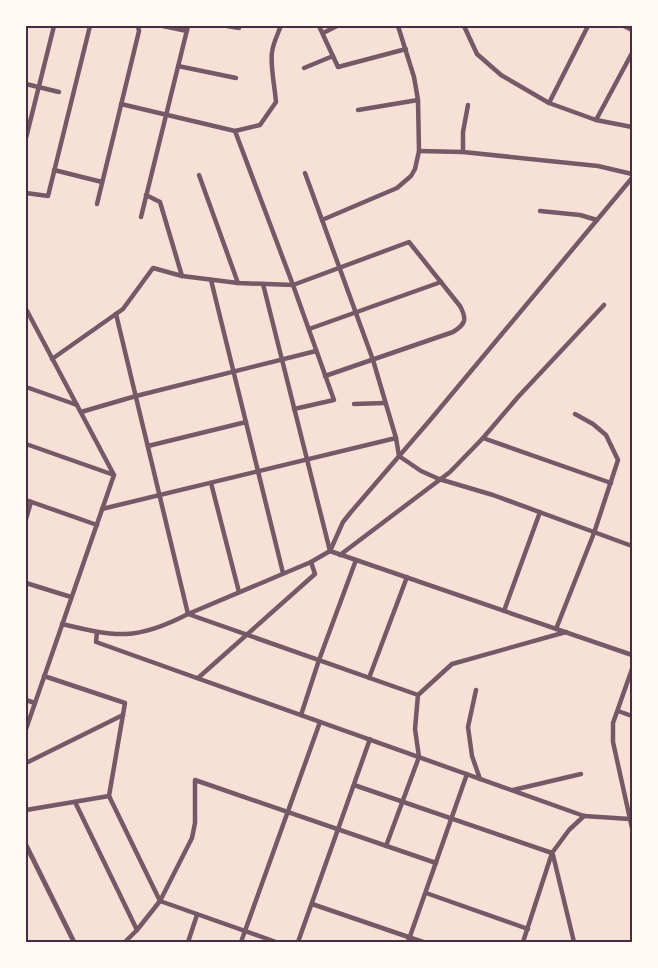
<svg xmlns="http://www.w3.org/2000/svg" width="658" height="968" viewBox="0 0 658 968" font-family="'Public Sans',sans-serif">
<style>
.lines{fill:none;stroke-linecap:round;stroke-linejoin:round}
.minor{stroke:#755966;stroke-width:4.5}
.tertiary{stroke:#755966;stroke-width:5}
.neatline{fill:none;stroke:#4a2c40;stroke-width:2}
</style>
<rect width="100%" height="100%" fill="#f7e1d7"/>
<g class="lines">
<!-- minor -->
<g class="minor">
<polyline points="163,26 187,31"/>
<polyline points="227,26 239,28"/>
<polyline points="319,26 338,67 406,49"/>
<polyline points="464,26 477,54 501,75 549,103 596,120 632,127"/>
<polyline points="624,26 632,30"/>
<polyline points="323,33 337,26"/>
<polyline points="178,66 236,78"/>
<polyline points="304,68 333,56"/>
<polyline points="26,84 59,92"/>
<polyline points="549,103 588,26"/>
<path d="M121,104L235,131L260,125L276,102C275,88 270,65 272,52C273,44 277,36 280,28L279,26"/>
<polyline points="358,110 418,100"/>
<polyline points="596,120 632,53"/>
<polyline points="235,131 293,285 334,400 294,409"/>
<polyline points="26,138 54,26"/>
<polyline points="419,151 463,152 598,166 632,174"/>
<polyline points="463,152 463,132 468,105"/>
<polyline points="54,170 102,182"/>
<polyline points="305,173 373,360 396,438 399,456 421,471 439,479 493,495 632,546"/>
<polyline points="199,175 238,283"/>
<polyline points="26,193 48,196 90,26"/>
<polyline points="146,195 160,202 182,276"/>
<polyline points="97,204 139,31 138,26"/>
<polyline points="540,211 580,215 597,220"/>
<polyline points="141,217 188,26"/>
<polyline points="322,220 397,188 411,176 415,169 419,151 418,100 414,77 398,26"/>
<polyline points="211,280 283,573"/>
<polyline points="263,284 330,551"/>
<polyline points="26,309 114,475 26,729"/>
<polyline points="116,314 188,614 418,695"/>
<polyline points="309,329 441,282"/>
<path d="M52,359L123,309L153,268L182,276L238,283L293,285L409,242L460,306C467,319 466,324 453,332L325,376"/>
<polyline points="26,387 77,405"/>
<polyline points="354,404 385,403"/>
<polyline points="81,412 136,396 316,351"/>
<polyline points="483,438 611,483"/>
<polyline points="26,444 114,475"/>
<polyline points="148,446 246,422"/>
<polyline points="211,483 239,592"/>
<polyline points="26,500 97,525"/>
<polyline points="102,509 396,438"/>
<polyline points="26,519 31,502"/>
<polyline points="330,551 632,655"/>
<polyline points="340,555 450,472 483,438 518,397 604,305"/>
<polyline points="26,583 71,597"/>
<polyline points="504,611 540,512"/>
<path d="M62,624C116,637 136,641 188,614L311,562L330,551L343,522L351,512L431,419L632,178"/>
<polyline points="556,629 594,533 618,460 606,435 593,424 575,414"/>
<polyline points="97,632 96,642 584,816 630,819"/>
<polyline points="632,669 613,723 613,742 632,828"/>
<polyline points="44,676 125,703 109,796 160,901 276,942"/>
<polyline points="198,678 315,574 311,562"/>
<polyline points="369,678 407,577"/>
<polyline points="476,690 468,727 472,756 480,779"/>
<polyline points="26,700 35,703"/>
<polyline points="618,711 632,716"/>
<polyline points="301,715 319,660 356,560"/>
<polyline points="26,763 123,715"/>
<polyline points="354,785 552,853"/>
<polyline points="513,790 581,774"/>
<polyline points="75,802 137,930"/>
<polyline points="26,810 109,796"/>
<polyline points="386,846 419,757 415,729 418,695 452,664 566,632"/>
<polyline points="553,855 574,942"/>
<polyline points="426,893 528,929"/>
<polyline points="312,904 423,942"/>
<polyline points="125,942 137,930 160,901 192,838 195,823 195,780 436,863"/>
<polyline points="188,942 197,915"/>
<polyline points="241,942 320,722"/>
<polyline points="298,942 370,739"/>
<polyline points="408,942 467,774"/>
<polyline points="523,942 552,853 569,830 584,816"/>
</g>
<!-- tertiary -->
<polyline class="tertiary" points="26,845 74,942"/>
</g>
<!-- border -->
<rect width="658" height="968" fill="none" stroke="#fffaf5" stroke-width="54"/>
<rect x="27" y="27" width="604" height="914" class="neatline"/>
</svg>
